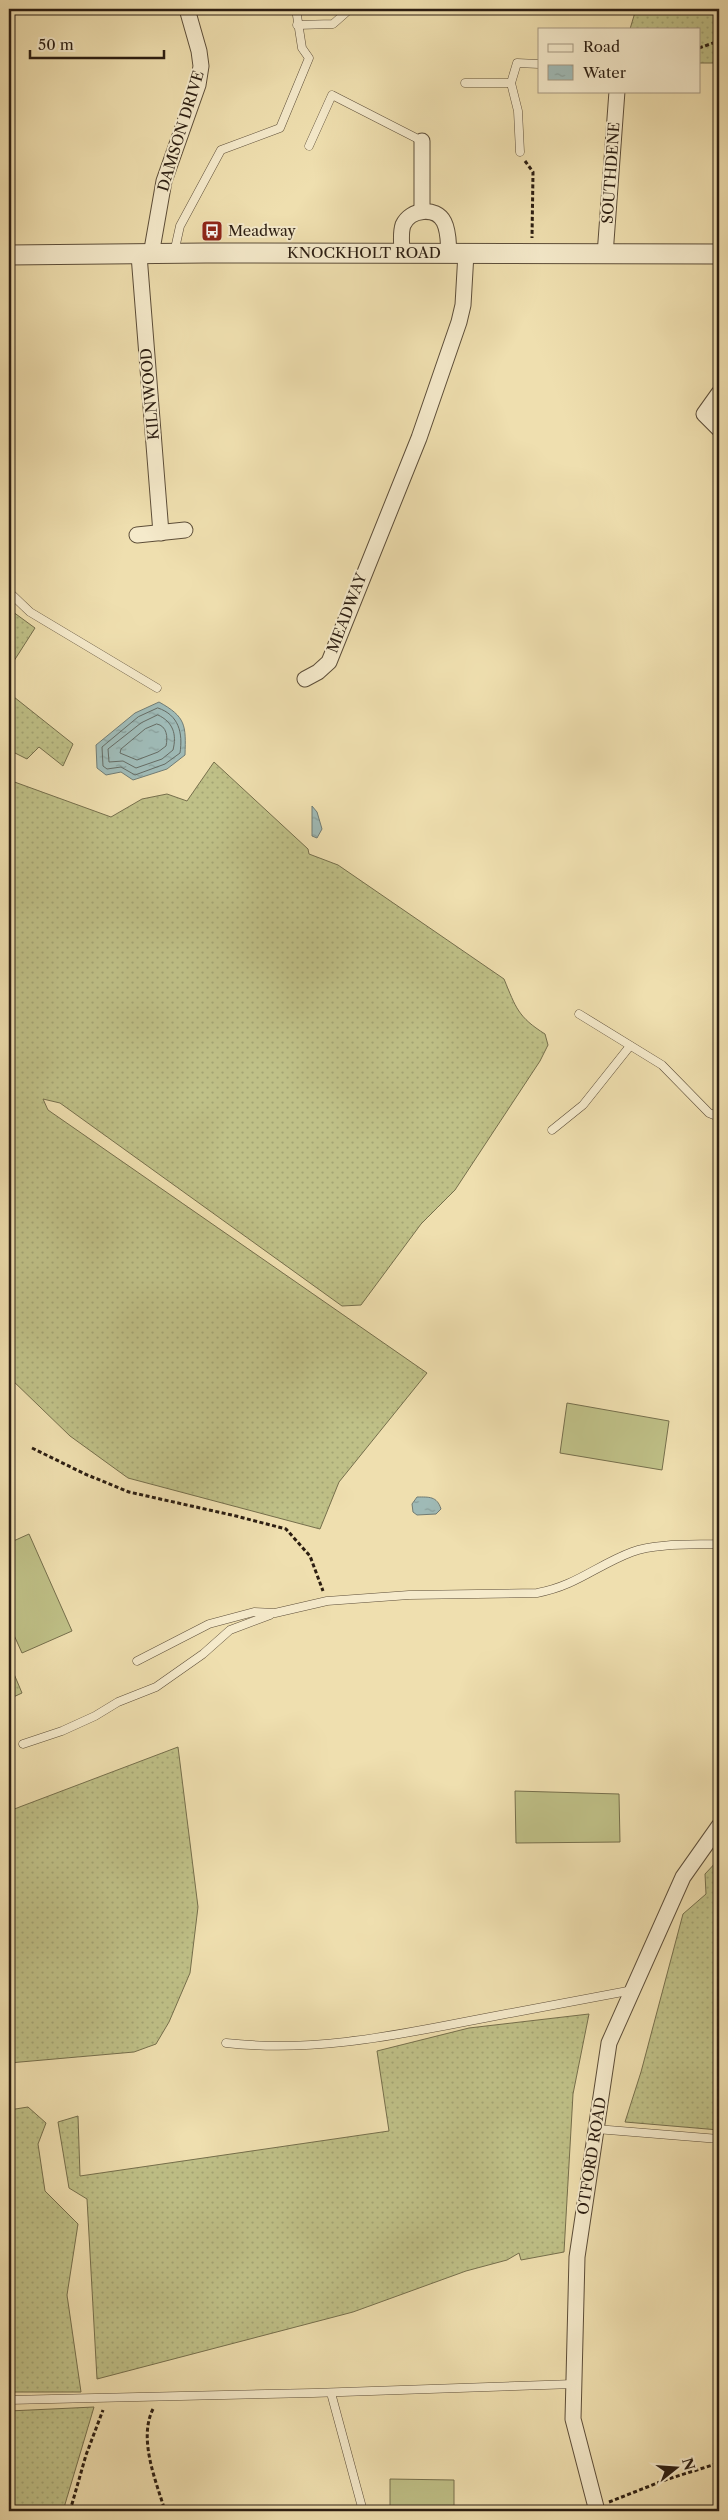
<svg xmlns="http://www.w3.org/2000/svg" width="728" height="2520" viewBox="0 0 728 2520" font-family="'Libre Caslon Text',serif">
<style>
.grass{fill:url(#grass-dots);stroke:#766f4c}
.garden{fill:#bfc087;stroke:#766f4c}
.water{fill:url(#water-ripples);stroke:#717c74}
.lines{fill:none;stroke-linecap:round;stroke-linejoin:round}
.shore{stroke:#666c64;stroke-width:1}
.service-casing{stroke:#5d4e39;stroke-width:9}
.minor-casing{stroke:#5d4e39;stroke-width:17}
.tertiary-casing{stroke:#5d4e39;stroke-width:21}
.path{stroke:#2c1e12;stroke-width:3;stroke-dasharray:4 2.5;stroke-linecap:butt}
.service{stroke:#f5eacb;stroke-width:8}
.minor{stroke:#f5eacb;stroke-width:15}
.tertiary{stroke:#f5eacb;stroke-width:19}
.labels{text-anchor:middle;stroke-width:4;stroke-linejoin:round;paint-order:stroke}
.street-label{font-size:15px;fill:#2c1e12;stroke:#f5eacb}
.poi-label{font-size:15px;fill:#2c1e12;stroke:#f5eacb;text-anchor:start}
</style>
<defs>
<pattern id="grass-dots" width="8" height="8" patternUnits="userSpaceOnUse" patternTransform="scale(1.25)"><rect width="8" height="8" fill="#bfc087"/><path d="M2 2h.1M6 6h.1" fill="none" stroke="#a4a574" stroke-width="1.8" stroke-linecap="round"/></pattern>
<pattern id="water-ripples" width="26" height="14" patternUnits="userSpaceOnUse" patternTransform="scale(1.25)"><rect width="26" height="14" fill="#9fbab6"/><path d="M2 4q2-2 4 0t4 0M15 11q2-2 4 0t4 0" fill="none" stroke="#899f9b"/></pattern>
</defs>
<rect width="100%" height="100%" fill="#efdfaf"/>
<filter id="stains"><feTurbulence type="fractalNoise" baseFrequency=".004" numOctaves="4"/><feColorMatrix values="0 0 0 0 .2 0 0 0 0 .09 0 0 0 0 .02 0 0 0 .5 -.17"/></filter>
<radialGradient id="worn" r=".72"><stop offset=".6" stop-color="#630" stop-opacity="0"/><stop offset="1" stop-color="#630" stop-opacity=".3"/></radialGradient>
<!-- grass -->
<g class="grass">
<polygon points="636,9 719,9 719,61 713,63 699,63 699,29 630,29"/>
<polygon points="9,609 35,628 12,664 14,697 73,744 63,766 39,747 27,759 9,750"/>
<path d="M214,762L308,849L309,854L338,865L504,979C516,1008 518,1017 545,1034L548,1045L540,1061L455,1190L421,1224L361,1305L342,1306L60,1103L43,1099L48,1110L427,1373L339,1482L320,1529L128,1478L70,1436L9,1377V780L111,817L142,799L167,794L187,801Z"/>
<polygon points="9,1662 22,1693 9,1699"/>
<polygon points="178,1747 198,1907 190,1973 169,2022 156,2044 134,2052 9,2063 9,1811"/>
<polygon points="719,1859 719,2130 625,2122 641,2072 683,1914 706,1894 705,1874"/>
<polygon points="589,2014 573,2094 564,2252 521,2260 519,2253 507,2260 466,2271 353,2312 97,2379 87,2199 69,2188 58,2122 78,2116 80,2176 389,2131 377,2051 469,2028"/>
<polygon points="28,2107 46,2123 38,2144 45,2191 78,2224 67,2295 81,2392 9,2392 9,2110"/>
<polygon points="94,2407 63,2511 9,2511 9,2411"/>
</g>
<!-- garden -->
<g class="garden">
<polygon points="567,1403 669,1421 662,1470 560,1453"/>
<polygon points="29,1534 72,1631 22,1653 9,1624 9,1543"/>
<polygon points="515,1791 619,1794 620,1842 516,1843"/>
<polygon points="390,2479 454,2480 454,2510 390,2509"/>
</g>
<!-- water -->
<g class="water">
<path d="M159,702C186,717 186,725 185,755L167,769L133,780L121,772L106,775L97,768L96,745L135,713Z"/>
<polygon points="312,806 317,812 322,829 317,838 312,836"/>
<path d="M417,1497C429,1497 437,1496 441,1509L436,1514L417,1515L413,1512L412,1504Z"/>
</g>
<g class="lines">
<!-- shore -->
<g class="shore">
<path d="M158,708C179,715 183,733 180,753L165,764L135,775L121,767L107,769L103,766L102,747L138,717Z"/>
<path d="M158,715C173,722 177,734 173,750L162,759L136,768L123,761L109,762L108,749L141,723Z"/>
<path d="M157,724C167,726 168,737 166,746L158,752L137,760L120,753L121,749L145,729Z"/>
</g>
<!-- service casing -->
<g class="service-casing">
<g id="service">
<polyline points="297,25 333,24 350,9"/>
<polyline points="465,83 511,83 517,63 539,64"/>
<polyline points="511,83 518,111 520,152"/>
<polyline points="309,146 332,95 422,141"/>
<polyline points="174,253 180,226 221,150 280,128 309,58 302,48 296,9"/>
<polyline points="9,592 30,612 157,688"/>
<polyline points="579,1014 662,1065 709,1113 719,1117"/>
<polyline points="552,1130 583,1105 630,1046"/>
<path d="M137,1661L209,1624L254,1612L275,1613L327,1601L409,1595L537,1593C576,1586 597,1565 632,1552C655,1543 694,1545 719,1544"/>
<polyline points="23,1744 62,1731 95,1716 118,1702 156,1687 203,1654 230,1630 270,1615"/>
<path d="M226,2043C308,2052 383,2038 464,2022C520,2011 576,2001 633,1990"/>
<polyline points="596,2129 719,2139"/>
<polyline points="331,2393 363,2511"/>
<polyline points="9,2400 313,2393 574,2384"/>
</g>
</g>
<!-- minor casing -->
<g class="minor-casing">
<g id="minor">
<polyline points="422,141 422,211"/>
<path d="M402,253C402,244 400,234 403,225C410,209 436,206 444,222C449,232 448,243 449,253"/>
<polyline points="139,255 161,533"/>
<polyline points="151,255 164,181 198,85 201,66 199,51 187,9"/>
<polyline points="605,255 617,91"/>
<polyline points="719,393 704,414 719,429"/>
<polyline points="137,535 185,530"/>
<polyline points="305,679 318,672 329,662 419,438 459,322 463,305 466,253"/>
<polyline points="597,2511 573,2419 577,2257 609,2043 683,1877 719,1826"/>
</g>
</g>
<!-- tertiary casing -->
<g class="tertiary-casing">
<polyline id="tertiary" points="9,255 206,253 719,254"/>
</g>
<!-- path -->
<g class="path">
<polyline points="699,48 719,41"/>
<polyline points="525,161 533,172 532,238"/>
<polyline points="32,1448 85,1474 129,1492 236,1516 286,1529 310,1556 323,1591"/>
<path d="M153,2409C138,2439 156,2481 165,2511"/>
<polyline points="609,2502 665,2480 719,2463"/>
<polyline points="70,2511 86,2455 103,2410"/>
</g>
<!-- service -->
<use href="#service" class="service"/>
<!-- minor -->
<use href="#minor" class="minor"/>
<!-- tertiary -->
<use href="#tertiary" class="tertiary"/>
</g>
<!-- icons -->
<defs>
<g id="bus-square" transform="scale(1.125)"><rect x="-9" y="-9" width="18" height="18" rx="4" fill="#8f2418" stroke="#f5eacb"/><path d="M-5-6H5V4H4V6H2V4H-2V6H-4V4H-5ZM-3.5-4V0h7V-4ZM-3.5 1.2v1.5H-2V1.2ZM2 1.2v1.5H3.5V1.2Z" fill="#fff"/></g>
</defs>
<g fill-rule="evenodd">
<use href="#bus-square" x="212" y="231"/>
</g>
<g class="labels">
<!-- street labels -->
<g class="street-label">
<text transform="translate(181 131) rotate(-73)" y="5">DAMSON DRIVE</text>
<text transform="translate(611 173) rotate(-86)" y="5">SOUTHDENE</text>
<text x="364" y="258">KNOCKHOLT ROAD</text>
<text transform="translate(150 394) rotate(-95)" y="5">KILNWOOD</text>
<text transform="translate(347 613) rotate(-69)" y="5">MEADWAY</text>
<text transform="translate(592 2156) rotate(-81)" y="5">OTFORD ROAD</text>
</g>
<!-- poi labels -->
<g class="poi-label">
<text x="228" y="236">Meadway</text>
</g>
</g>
<!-- margin -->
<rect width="728" height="2520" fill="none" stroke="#efdfaf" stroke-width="30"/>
<rect x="10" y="10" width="708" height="2500" fill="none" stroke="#2c1e12" stroke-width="2.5"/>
<rect x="15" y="15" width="698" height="2490" fill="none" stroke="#2c1e12"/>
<!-- legend -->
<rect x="538" y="28" width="162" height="65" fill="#f5eacb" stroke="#a59881"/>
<rect x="548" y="44" width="25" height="8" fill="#f5eacb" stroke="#a59881"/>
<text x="583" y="52" font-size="15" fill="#2c1e12">Road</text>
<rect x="548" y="65" width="25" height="15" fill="url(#water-ripples)" stroke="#a59881"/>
<text x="583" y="78" font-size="15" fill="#2c1e12">Water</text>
<!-- north arrow -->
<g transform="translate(676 2468) rotate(73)" stroke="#f5eacb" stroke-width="4" paint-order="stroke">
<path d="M0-4L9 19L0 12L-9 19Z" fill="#2c1e12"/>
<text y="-8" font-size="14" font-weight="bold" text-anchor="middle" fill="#2c1e12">N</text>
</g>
<!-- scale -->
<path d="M30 50v8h134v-8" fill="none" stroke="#2c1e12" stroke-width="2.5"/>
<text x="38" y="50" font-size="15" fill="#2c1e12" stroke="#f5eacb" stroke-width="4" paint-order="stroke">50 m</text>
<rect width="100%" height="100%" filter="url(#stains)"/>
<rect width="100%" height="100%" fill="url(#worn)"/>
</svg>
